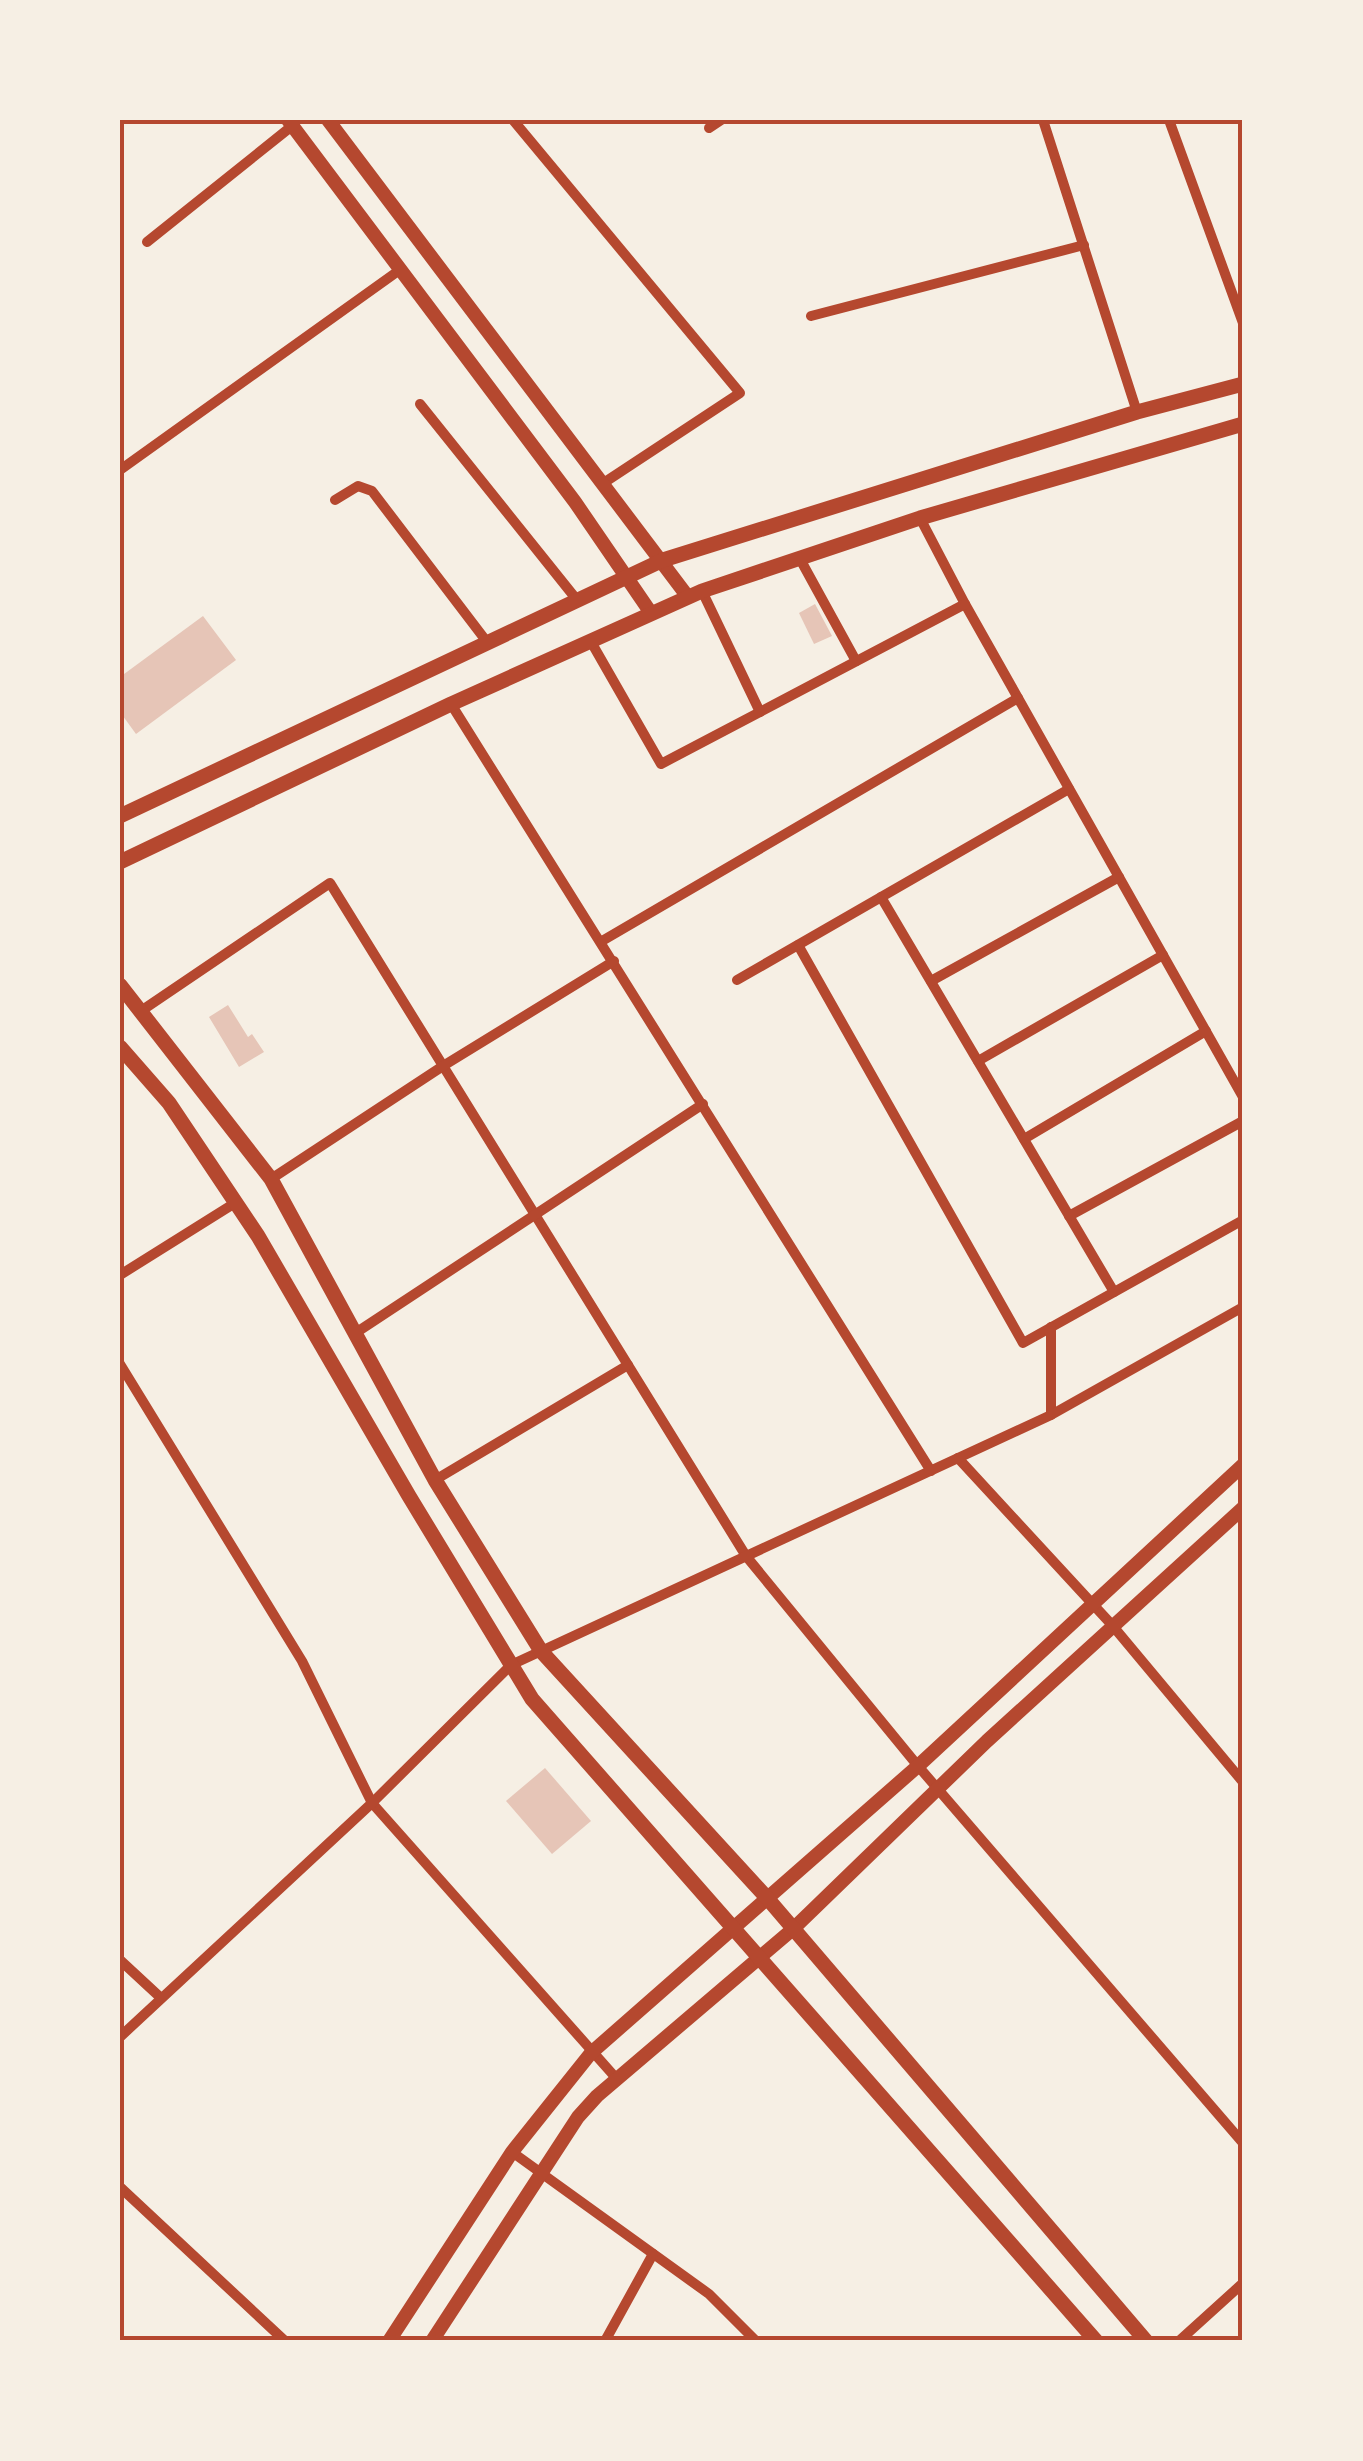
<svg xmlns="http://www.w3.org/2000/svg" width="1363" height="2461" viewBox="0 0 1363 2461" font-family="Ubuntu,sans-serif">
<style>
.building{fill:#e6c5b7}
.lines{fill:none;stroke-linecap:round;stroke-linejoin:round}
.minor{stroke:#b5482f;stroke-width:10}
.tertiary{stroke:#b5482f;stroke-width:14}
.secondary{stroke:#b5482f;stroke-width:15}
.neatline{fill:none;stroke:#b5482f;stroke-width:4}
</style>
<rect width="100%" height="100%" fill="#f6efe4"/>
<!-- building -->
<g class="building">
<polygon points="815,604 832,636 814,644 799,613"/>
<polygon points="203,616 236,660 136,734 120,712 120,677"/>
<polygon points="228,1005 248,1037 252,1034 264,1052 239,1067 209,1017"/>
<polygon points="545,1768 591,1821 552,1854 506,1801"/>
</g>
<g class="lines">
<!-- minor -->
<g class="minor">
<polyline points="513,120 740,393 602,484"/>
<polyline points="1043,120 1137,412"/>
<polyline points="1169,120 1243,323"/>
<polyline points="709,128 721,120"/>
<polyline points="147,242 292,126"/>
<polyline points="811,316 1084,245"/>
<polyline points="420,404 577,600"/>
<polyline points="120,470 401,269"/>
<polyline points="335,500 358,486 372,491 487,642"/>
<polyline points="920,518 965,604 1243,1097"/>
<polyline points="800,559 856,661"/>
<polyline points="702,591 760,712"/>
<polyline points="590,640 661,764 965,604"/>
<polyline points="451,704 931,1471"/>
<polyline points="881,897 1114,1292"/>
<polyline points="602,941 1018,698"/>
<polyline points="798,945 1023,1343 1243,1220"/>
<polyline points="737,980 1069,789"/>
<polyline points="931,981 1119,877"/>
<polyline points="141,1011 330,883 746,1556 918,1766 1243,2143"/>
<polyline points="978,1061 1163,955"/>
<polyline points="1024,1139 1206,1031"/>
<polyline points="271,1179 443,1066 614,961"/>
<polyline points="1069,1216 1243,1121"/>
<polyline points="120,1275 235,1203"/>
<polyline points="357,1332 703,1104"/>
<polyline points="120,1364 302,1661 372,1803 616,2078"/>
<polyline points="1051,1415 1051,1327"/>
<polyline points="958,1458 1112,1625 1243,1782"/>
<polyline points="435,1480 628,1365"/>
<polyline points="120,1960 161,1998"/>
<polyline points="120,2037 372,1803 511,1665 1051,1415 1243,1307"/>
<polyline points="512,2152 709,2294 756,2341"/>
<polyline points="120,2187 285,2341"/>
<polyline points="605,2341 653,2254"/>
<polyline points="1179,2341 1243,2283"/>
</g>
<!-- tertiary -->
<g class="tertiary">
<polyline points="288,120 575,502 651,613"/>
<polyline points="328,120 688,597"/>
<polyline points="389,2341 512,2152 591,2053 918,1766 1243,1465"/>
<polyline points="432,2341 578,2117 597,2096 793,1929 987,1741 1243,1508"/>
</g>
<!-- secondary -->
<g class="secondary">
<polyline points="120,816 663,560 1137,412 1243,384"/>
<polyline points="120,862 451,704 702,591 920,518 1243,424"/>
<polyline points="120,985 271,1179 435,1480 541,1651 768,1899 1146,2341"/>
<polyline points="120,1047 169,1103 258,1236 409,1496 532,1699 1096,2341"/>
</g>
</g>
<!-- border -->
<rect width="1363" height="2461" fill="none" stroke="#f6efe4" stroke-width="245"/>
<rect x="122" y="122" width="1118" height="2216" class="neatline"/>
</svg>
